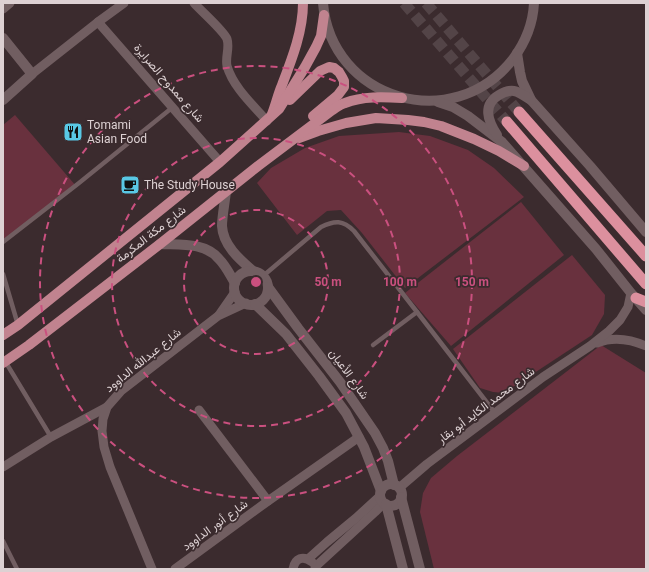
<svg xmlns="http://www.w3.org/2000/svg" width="649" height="572" viewBox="0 0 649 572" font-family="Roboto,Vazirmatn,sans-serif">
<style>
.green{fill:#69313e}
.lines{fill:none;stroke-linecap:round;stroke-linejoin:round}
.trunk-tunnel{stroke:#534447;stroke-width:11;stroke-dasharray:11 5.5;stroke-linecap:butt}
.service{stroke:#715e61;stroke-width:4.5}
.minor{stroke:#715e61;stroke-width:9}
.tertiary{stroke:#715e61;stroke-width:10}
.primary{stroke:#c1838f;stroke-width:10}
.trunk{stroke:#dc909e;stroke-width:11}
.ring{fill:none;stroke:#ca507f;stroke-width:2;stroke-dasharray:7 5}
.labels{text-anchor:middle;stroke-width:3.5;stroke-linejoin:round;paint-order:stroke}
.street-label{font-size:12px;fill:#ddd1d3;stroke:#3b2b2e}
.poi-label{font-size:12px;fill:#ddd1d3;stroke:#3b2b2e;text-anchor:start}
.centre{fill:#ca507f;stroke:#3b2b2e;stroke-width:2}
.ring-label{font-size:12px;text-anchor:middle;font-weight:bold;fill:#ca507f;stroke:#3b2b2e;stroke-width:3.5;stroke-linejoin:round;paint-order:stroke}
</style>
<rect width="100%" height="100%" fill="#3b2b2e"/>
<!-- green -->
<g class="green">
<polygon points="15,115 76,186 3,242 3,125"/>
<polygon points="399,132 430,136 468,150 494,168 524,197 405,288 362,233 341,210 327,211 297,235 257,183 271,168 305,148 339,136"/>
<polygon points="521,202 564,255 451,346 405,293"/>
<polygon points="572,255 605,295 604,314 592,335 504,393 493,392 480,388 453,349"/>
<polygon points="601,345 646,373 646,569 434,569 420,512 423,493 431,478 457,456"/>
</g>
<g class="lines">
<!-- trunk-tunnel -->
<g class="trunk-tunnel">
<polyline points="404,3 507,122"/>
<polyline points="426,3 519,112"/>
</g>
<!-- service -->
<g class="service">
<polyline points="3,242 79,183 173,107"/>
<polyline points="3,274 18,325"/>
<path d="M263,276L321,227C335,220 343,220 354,231L417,312"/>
<polyline points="373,345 417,312 495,413"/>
<polyline points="5,361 51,437"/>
<polyline points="3,541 17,569"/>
</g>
<!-- minor -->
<g class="minor">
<path d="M194,3C201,11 224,31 227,39C230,48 225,57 227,66C233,87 253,105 267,121"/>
<polyline points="3,9 10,3"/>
<polyline points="98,22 220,162"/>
<polyline points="32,74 98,22 124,3"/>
<polyline points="219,315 235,292"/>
<path d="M597,343C614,336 630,339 646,346"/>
<polyline points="199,410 268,501"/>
<polyline points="3,467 51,437 107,407"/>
<polyline points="399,488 427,464 543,377 590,346 609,331 620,320 628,307 631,293"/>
<polyline points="308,559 327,542 356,518 380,496"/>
<polyline points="315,567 375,512 384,503"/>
<polyline points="152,569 110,467 104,447 102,431 103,419 107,407 121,391 218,316 246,303"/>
<polyline points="175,569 268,501 359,437"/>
<path d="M293,569C295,558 303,555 312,562"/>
</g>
<!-- tertiary -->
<g class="tertiary">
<path d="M323,3C331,100 453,136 513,59C525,43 533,23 534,3"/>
<polyline points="3,38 32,74 3,100"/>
<polyline points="517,53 520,72 522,81 531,100 590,166 646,232"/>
<polyline points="438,102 453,107 468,116 502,142 596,249 631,293 646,310"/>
<path d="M497,135C488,121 482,105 499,95C504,92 508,90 514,91C520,92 526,97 531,100"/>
<path d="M226,191C225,202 222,216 222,226C223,245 239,259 253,271"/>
<path d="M160,244C180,245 205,242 219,259C226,266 230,275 235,283"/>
<circle cx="251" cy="288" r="17"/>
<polyline points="268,287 298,328 340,382 375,433 383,448 388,461 394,485"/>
<polyline points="255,304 286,334 319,376 346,413 364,447 381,491"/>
<circle cx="391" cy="495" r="11"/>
<polyline points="401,497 420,569"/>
<polyline points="386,504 403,569"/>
</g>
<!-- primary -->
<g class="primary">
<polyline points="290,100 320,71 329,67 334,68 339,72 342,77 344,81 344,87 338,95 313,116"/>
<path d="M272,114C276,104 278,94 282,85C292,59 303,31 303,3"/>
<polyline points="299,138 318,131 346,123 376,118 408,120 424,122 441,126 474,139 499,151 524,166"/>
<polyline points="3,335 18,325 220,162 279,109 305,67 316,47 321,36 324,15"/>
<path d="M3,363L29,345L160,244L258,166L331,111C336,108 340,104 345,103C363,96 383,97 402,98"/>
</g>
<!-- trunk -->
<g class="trunk">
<polyline points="519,112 646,256"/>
<polyline points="507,122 646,284"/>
<polyline points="636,298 646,302"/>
</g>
</g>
<!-- distance rings -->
<g class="ring">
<circle cx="256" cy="282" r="72"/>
<circle cx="256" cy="282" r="144"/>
<circle cx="256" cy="282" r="216"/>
</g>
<!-- icons -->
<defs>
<g id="restaurant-square" transform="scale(1)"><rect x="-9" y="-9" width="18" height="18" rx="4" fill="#59c8e5" stroke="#3b2b2e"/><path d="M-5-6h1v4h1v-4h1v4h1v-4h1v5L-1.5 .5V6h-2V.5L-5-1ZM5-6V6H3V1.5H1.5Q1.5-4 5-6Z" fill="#111"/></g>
<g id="cafe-square" transform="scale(1)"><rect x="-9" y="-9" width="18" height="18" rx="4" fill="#59c8e5" stroke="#3b2b2e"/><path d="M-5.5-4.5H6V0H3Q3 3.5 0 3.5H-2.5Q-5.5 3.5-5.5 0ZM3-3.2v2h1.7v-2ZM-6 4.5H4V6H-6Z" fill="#111"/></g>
</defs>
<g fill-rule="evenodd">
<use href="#restaurant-square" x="73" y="132"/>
<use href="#cafe-square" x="130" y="185"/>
</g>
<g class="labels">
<!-- street labels -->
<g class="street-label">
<text transform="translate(169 83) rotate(49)" y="4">شارع ممدوح الصرايرة</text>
<text transform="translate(151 234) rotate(-38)" y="4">شارع مكة المكرمة</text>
<text transform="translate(143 360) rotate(-39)" y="4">شارع عبدالله الداوود</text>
<text transform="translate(349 374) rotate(54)" y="4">شارع الأعيان</text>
<text transform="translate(486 405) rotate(-37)" y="4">شارع محمد الكايد أبو بقار</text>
<text transform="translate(215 525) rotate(-36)" y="4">شارع أنور الداوود</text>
</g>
<!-- poi labels -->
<g class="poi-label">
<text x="87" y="129">Tomami<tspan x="87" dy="14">Asian Food</tspan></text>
<text x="144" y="189">The Study House</text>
</g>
</g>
<circle cx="256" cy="282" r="6" class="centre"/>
<g class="ring-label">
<text x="328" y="286">50 m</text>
<text x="400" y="286">100 m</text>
<text x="472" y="286">150 m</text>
</g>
<!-- border -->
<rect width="649" height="572" fill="none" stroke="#ddd1d3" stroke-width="8"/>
</svg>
